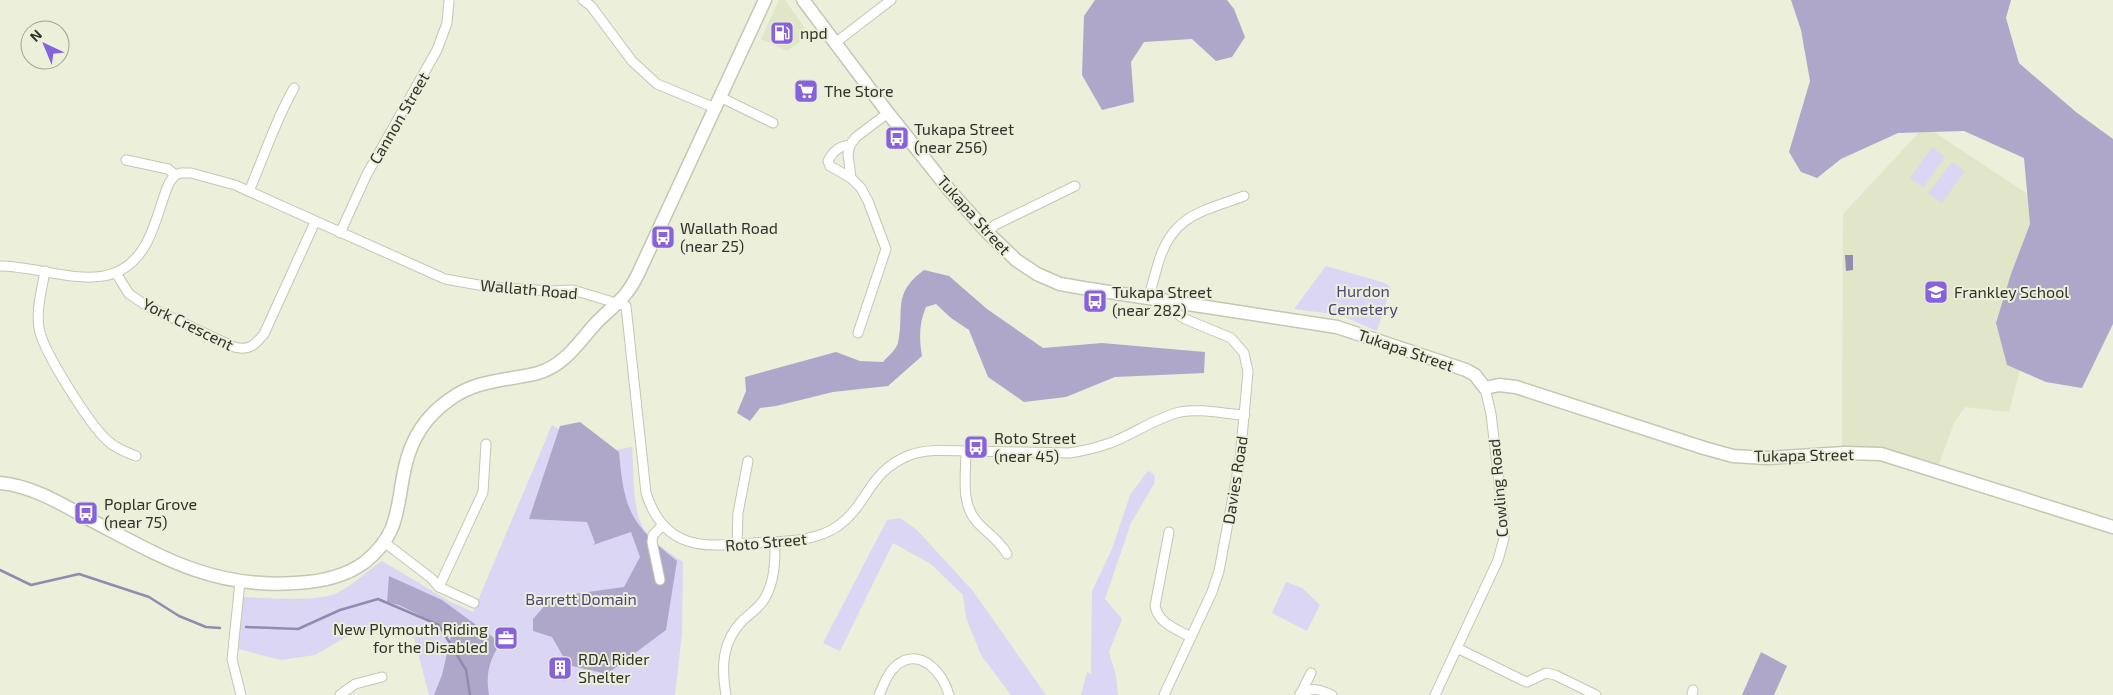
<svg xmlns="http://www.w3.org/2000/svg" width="2113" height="695" viewBox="0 0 2113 695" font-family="'Exo 2',sans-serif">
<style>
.built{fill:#e2e6c9}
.green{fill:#dbd6f4}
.forest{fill:#aea7ca}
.water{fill:#928bae}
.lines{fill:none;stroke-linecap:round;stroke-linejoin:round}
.stream{stroke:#928bae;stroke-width:2.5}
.street-casing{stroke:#c4c7b2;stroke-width:11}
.secondary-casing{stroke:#c4c7b2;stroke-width:15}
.street{stroke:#fff;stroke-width:9}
.secondary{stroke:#fff;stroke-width:12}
.labels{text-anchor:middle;stroke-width:4;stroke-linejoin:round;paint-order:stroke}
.poi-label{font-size:16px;fill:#31332a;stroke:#ecefda;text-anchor:start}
.street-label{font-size:16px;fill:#31332a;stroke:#ecefda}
.park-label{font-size:16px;fill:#514576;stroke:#ecefda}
</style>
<rect width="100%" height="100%" fill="#ecefda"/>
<!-- built -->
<g class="built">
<polygon points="779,0 785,0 810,35 787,51 761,39"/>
<polygon points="1925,126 2041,203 2020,370 2009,412 1965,407 1954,423 1938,467 1884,453 1842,447 1843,214"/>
</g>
<!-- green -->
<g class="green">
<polygon points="1932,147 1945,157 1923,188 1910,178"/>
<polygon points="1952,162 1965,171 1942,203 1928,193"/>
<polygon points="1326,266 1385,283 1391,288 1377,331 1340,315 1294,309"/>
<path d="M552,425L597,453L632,447C634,468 632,504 641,523C648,540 669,552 683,562L682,633L675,695H429L414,638L376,629L350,635L315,655L281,660L231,647L240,597C264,597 316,603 337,593C353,585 367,571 382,561L449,601L473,612Z"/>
<polygon points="1150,471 1155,477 1154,484 1131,523 1105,599 1122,619 1109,652 1116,676 1118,695 1081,695 1087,672 1091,674 1092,591 1112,549 1130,495 1147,472"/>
<polygon points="900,518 917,530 973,591 1046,695 1011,695 981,655 966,618 963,595 931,564 893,543 840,651 823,643 887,520"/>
<polygon points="1286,582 1302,588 1320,605 1307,631 1272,613"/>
</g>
<!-- forest -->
<g class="forest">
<polygon points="1095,0 1227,0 1234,9 1245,37 1232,57 1216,61 1192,39 1144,42 1131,62 1134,102 1102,110 1082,75 1084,16"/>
<polygon points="1791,0 2011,0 2006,18 2019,63 2076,112 2113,139 2113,324 2082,388 2046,382 2007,365 1996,323 2011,274 2030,224 2024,158 1964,131 1898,133 1841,159 1817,178 1801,172 1789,152 1810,81 1801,30"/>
<path d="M924,270L949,276L987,309L1043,348L1102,343L1205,352L1204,373L1115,377L1066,397L1024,402L988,377L969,330L951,318L936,304L926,307C919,323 919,339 922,356L888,386L833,392L776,406L760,408L750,421L737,413L746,391L745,377L836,352L860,361L883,362C888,356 896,350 898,343C905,311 891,294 924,270Z"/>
<path d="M580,422L619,452C624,511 631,524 677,561L666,630L607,674L568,665L552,637L533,631V619L552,597L624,587L640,557L631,532L593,545L595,543L587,522L529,519L560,426Z"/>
<path d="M389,576L442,600L494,638L498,647C488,663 486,677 489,695H434L442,675L452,631L399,605L387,602Z"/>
<polygon points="1761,652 1787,666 1774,695 1742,695"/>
</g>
<!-- water -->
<polygon class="water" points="1845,255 1853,255 1853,270 1846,271"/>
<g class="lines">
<!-- stream -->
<g class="stream">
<polyline points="0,570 31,585 79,574 149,597 179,616 206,627 220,628"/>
<polyline points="246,627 298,629 340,610 378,599 439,625 466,670 470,695"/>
</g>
<!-- street casing -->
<g class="street-casing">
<g id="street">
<polyline points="583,0 591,6 632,61 657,84 715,108"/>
<polyline points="835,43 891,0"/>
<polyline points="720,97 773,123"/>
<path d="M850,145C839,146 833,151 828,161L830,166L851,178"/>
<path d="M126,160L168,169L175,175L181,173H191L235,185L445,279L490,287L551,291L573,290L626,306L646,493C666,556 712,546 765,542C790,541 816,541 838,526C868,505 868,471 910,455C930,448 953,451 974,451C1006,452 1037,452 1069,453C1083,451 1096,448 1110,443C1134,434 1155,418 1180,412C1201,408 1224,414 1245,415"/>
<path d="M249,191C264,157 275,121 294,88"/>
<polyline points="987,232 995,225 1075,186"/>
<polyline points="340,233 367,174 437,50 447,23 449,0"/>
<path d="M0,266C52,266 117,304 148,240C157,222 161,202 169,183L175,175"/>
<path d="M45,271C42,289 36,309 39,328C42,350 91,427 109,442C117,449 126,452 136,456"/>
<path d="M116,273L129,294L147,306L234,347C249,351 255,345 264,334L315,222"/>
<path d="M1149,298C1151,287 1155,275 1158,264C1172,215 1201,212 1244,196"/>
<polyline points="858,333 886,249 868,201 861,188 851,178 848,154 850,145 856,137 888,113"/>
<path d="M966,451C966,474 960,505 978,523C988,534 1000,541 1007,554"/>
<path d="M1169,532L1155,606C1159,624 1176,629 1191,637"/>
<polyline points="384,542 431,578 439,587 474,603"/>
<polyline points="737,544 738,513 748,461"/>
<polyline points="660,580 652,542 653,535 663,525"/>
<polyline points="240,582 232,659 241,695"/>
<polyline points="439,587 483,492 486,444"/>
<polyline points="1457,648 1524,681 1527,682 1546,673 1555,675 1596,695"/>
<path d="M1300,694C1313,687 1319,689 1332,695"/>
<polyline points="340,695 355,684 382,677"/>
<path d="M726,695C721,667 722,641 743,620C751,613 760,607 765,598C775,580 775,562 775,542"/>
<path d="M879,695C884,684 888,672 897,665C920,646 944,674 949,695"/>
<polyline points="1164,695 1212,592 1219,571 1240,459 1248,372 1244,353 1231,338 1185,319 1165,306 1166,301"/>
<polyline points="1300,695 1311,673"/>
<polyline points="1435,695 1498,560 1504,538 1503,516 1491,414 1485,388"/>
<polyline points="1692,695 1693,690"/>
</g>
</g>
<!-- secondary casing -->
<g class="secondary-casing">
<g id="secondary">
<polyline points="803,0 888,113 951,192 987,232 1016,260 1037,274 1060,284 1083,288 1337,327 1466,370 1475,375 1485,388 1499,385 1516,387 1704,448 1733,456 1767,458 1844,453 1881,454 2113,527"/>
<path d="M0,483C32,486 60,503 87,518C158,555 211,589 295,583C319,582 345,577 365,562C401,533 396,507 405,467C411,440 426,416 449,400C476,379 507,381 538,373C565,365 578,343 596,323C615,304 626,299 638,274L765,0"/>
</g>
</g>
<!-- street -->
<use href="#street" class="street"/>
<!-- secondary -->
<use href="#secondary" class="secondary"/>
</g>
<!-- icons -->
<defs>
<g id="fuel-square" transform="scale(1.25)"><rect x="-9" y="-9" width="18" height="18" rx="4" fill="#8662dd" stroke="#ecefda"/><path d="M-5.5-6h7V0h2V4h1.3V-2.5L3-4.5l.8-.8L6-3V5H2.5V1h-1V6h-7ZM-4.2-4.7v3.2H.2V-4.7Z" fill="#fff"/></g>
<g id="supermarket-square" transform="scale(1.25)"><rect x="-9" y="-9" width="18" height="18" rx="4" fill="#8662dd" stroke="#ecefda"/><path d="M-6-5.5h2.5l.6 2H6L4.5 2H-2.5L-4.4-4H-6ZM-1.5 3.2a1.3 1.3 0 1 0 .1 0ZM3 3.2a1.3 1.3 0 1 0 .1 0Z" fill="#fff"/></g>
<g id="bus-square" transform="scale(1.25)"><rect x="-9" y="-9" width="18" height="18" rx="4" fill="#8662dd" stroke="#ecefda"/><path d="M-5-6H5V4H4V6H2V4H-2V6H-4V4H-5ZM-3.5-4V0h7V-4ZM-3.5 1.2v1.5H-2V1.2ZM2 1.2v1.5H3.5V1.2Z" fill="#fff"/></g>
<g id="school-square" transform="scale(1.25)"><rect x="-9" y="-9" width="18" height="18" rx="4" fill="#8662dd" stroke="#ecefda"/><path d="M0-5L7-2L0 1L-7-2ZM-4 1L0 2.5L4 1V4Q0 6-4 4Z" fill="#fff"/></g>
<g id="office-square" transform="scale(1.25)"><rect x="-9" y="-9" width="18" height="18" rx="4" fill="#8662dd" stroke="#ecefda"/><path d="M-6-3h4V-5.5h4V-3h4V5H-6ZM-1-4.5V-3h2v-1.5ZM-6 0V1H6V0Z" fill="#fff"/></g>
<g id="building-square" transform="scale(1.25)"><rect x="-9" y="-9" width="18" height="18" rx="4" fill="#8662dd" stroke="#ecefda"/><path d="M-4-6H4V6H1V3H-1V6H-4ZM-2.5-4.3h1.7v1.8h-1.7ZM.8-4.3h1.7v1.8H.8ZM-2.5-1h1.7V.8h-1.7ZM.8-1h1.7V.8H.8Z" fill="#fff"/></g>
</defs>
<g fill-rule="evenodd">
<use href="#fuel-square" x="782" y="33"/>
<use href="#supermarket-square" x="806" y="91"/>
<use href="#bus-square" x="897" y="138"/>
<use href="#bus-square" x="663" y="237"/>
<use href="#school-square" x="1936" y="292"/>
<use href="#bus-square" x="1095" y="301"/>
<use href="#bus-square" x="976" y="447"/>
<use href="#bus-square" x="86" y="513"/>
<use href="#office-square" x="506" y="638"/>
<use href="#building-square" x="560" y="668"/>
</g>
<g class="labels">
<!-- poi labels -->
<g class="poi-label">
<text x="800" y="39">npd</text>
<text x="824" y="97">The Store</text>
<text x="914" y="135">Tukapa Street<tspan x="914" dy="18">(near 256)</tspan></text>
<text x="680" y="234">Wallath Road<tspan x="680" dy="18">(near 25)</tspan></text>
<text x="1112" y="298">Tukapa Street<tspan x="1112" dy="18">(near 282)</tspan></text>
<text x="1954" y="298">Frankley School</text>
<text x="994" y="444">Roto Street<tspan x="994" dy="18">(near 45)</tspan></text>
<text x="104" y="510">Poplar Grove<tspan x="104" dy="18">(near 75)</tspan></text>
<text x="488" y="635" text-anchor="end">New Plymouth Riding<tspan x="488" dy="18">for the Disabled</tspan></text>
<text x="578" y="665">RDA Rider<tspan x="578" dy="18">Shelter</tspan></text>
</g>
<!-- street labels -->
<g class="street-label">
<text transform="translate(399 118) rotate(-60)" y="6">Cannon Street</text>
<text transform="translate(974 215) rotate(48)" y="6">Tukapa Street</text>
<text transform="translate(529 289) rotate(5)" y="6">Wallath Road</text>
<text transform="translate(188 324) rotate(26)" y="6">York Crescent</text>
<text transform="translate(1406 350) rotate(19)" y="6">Tukapa Street</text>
<text transform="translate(1804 455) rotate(-1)" y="6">Tukapa Street</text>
<text transform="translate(1235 480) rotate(-81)" y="6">Davies Road</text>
<text transform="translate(1498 488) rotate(-95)" y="6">Cowling Road</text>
<text transform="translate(766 542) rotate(-5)" y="6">Roto Street</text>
</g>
<!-- park labels -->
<g class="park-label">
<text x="1363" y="297">Hurdon<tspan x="1363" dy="18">Cemetery</tspan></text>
<text x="581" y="605">Barrett Domain</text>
</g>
</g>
<!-- north arrow -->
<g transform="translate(45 45) rotate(316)"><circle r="24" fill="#ecefda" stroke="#a1a494"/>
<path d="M0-4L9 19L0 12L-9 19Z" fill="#8662dd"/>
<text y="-8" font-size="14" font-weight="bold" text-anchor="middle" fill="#31332a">N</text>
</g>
</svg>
